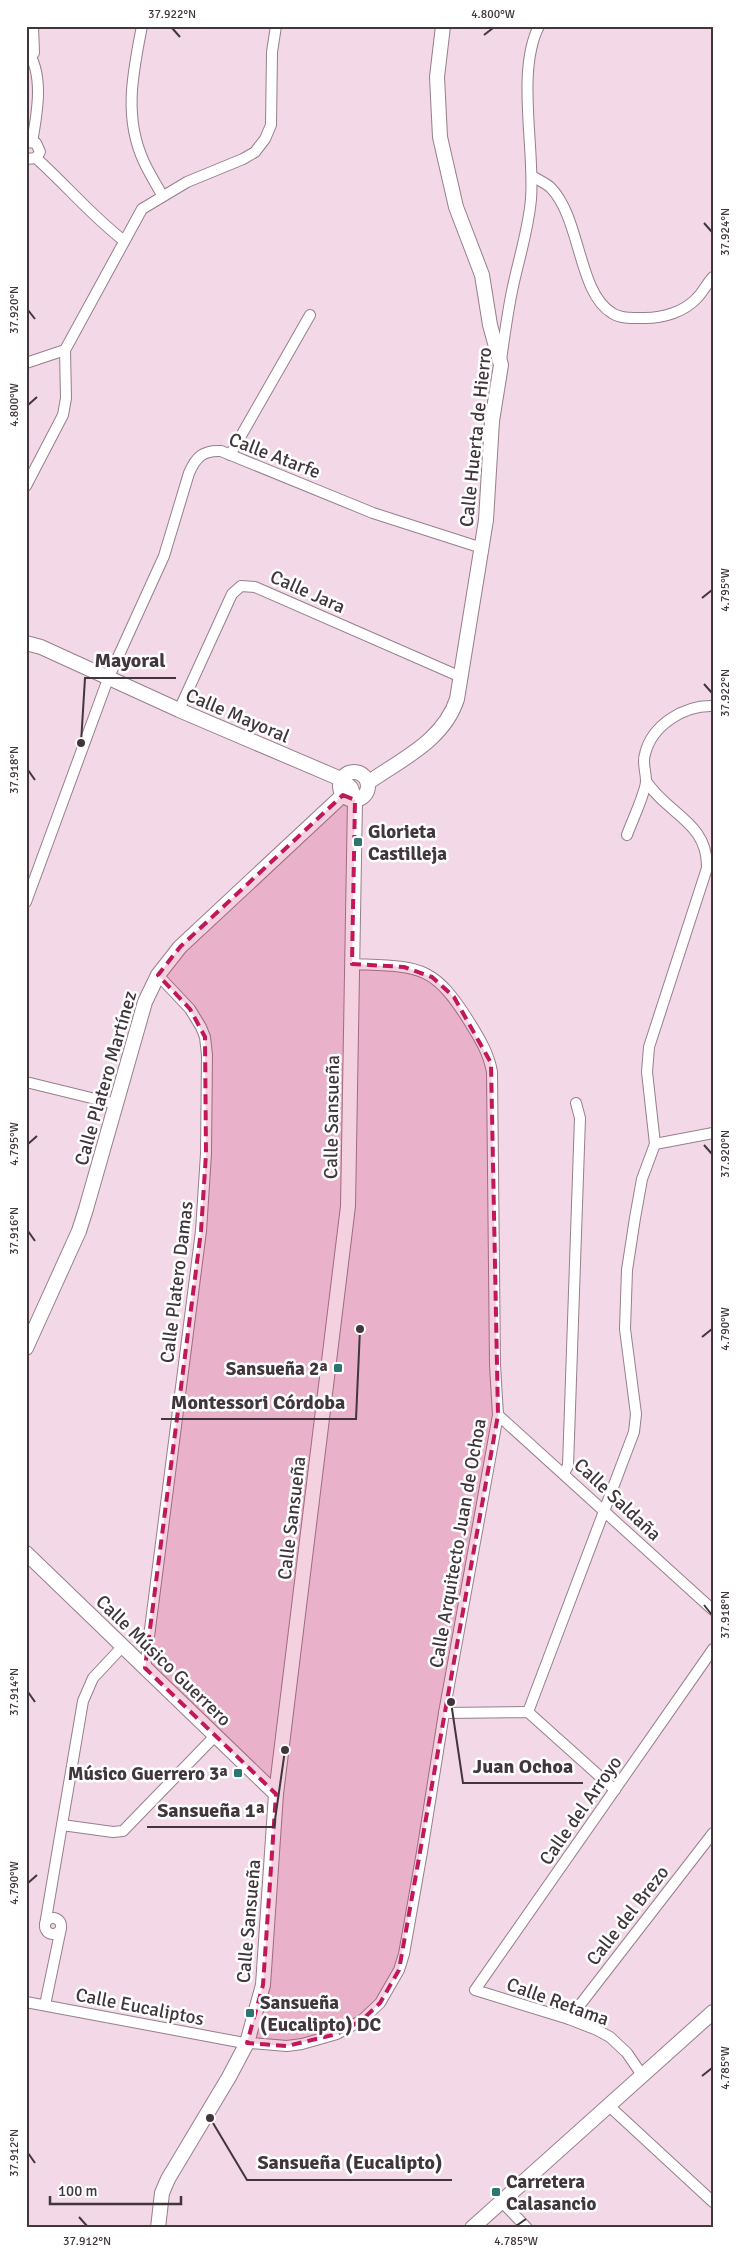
<svg xmlns="http://www.w3.org/2000/svg" width="739" height="2254" viewBox="0 0 739 2254" font-family="Signika,sans-serif">
<style>
.lines{fill:none;stroke-linecap:round;stroke-linejoin:round}
.street-casing{stroke:#977f8d;stroke-width:12}
.secondary-casing{stroke:#977f8d;stroke-width:16}
.street{stroke:#fff;stroke-width:10}
.secondary{stroke:#fff;stroke-width:14}
.marked{fill:#c2185b;fill-opacity:0.2;stroke:#c2185b;stroke-width:4;stroke-dasharray:10 6;stroke-linejoin:round}
.ticks{fill:none;stroke:#40363c;stroke-width:2}
.poi-dot{fill:#2b7573;stroke:#fff;stroke-width:2}
.labels{text-anchor:middle;stroke-width:5;stroke-linejoin:round;paint-order:stroke}
.street-label{font-size:19px;fill:#40363c;stroke:#fff}
.poi-label{font-size:19px;font-weight:bold;fill:#40363c;stroke:#fff;text-anchor:start}
.leader{fill:none;stroke:#40363c;stroke-width:2}
.callout-dot{fill:#40363c;stroke:#fff;stroke-width:2}
.callout-label{font-size:20px;text-anchor:middle;font-weight:bold;fill:#40363c;stroke:#fff;stroke-width:5;stroke-linejoin:round;paint-order:stroke}
.neatline{fill:none;stroke:#40363c;stroke-width:2}
.ticks-label{font-size:12px;text-anchor:middle;fill:#40363c}
</style>
<rect width="100%" height="100%" fill="#f3d8e7"/>
<g class="lines">
<!-- street casing -->
<g class="street-casing">
<g id="street">
<path d="M142,26C133,72 123,117 144,162C149,173 156,184 162,195"/>
<path d="M26,49C45,73 37,114 32,142"/>
<polyline points="31,56 34,53 33,26"/>
<path d="M36,158C66,185 92,216 123,240"/>
<polyline points="26,159 36,158 40,152 36,143 27,142"/>
<path d="M532,176C538,180 546,183 551,188C581,219 578,293 612,313C621,319 634,318 645,318C663,318 684,312 697,298C703,292 707,283 713,277"/>
<path d="M501,360C504,339 507,317 511,296C517,264 528,233 531,199C535,148 516,71 539,26"/>
<polyline points="26,363 65,350"/>
<polyline points="230,455 310,315"/>
<polyline points="26,486 63,415 66,398 65,350 142,209 187,182 243,159 255,152 265,139 271,125 272,52 276,26"/>
<polyline points="179,710 232,594 241,586 255,587 461,677"/>
<path d="M627,835C631,823 646,792 646,781C646,771 642,763 645,754C652,725 684,705 713,706"/>
<path d="M26,902L108,679L164,556L189,473C196,457 203,450 221,451L373,513L482,548"/>
<polyline points="26,1082 116,1104"/>
<polyline points="655,1144 713,1133"/>
<polyline points="498,1415 713,1610"/>
<polyline points="564,1473 568,1466 580,1118 576,1103"/>
<polyline points="145,1668 201,1231 206,1154 207,1055 205,1037 201,1027 190,1009 158,975"/>
<path d="M528,1712L634,1432L636,1414L625,1329L627,1270L635,1218L642,1179L655,1144L647,1072L649,1047L707,868C708,822 668,815 646,781"/>
<polyline points="444,1713 528,1712 615,1790"/>
<polyline points="62,1825 113,1832 123,1831 215,1736"/>
<circle cx="53" cy="1926" r="8"/>
<polyline points="45,1925 83,1701 93,1678 123,1646"/>
<path d="M26,2002L239,2042L287,2046L302,2044L337,2034L362,2020L380,2003L399,1970L404,1954L422,1852L444,1713L498,1415L495,1365L492,1072C489,1054 480,1039 470,1023C433,963 419,967 352,964"/>
<polyline points="45,2005 61,1928"/>
<polyline points="569,2019 713,1833"/>
<polyline points="642,2075 627,2053 610,2037 597,2030 569,2019 475,1990 713,1649"/>
<polyline points="608,2105 713,2202"/>
<polyline points="501,2201 527,2228"/>
</g>
</g>
<!-- secondary casing -->
<g class="secondary-casing">
<g id="secondary">
<polyline points="26,643 41,647 179,710 341,779 351,788 355,800 348,1206 276,1794 263,1985 247,2043 229,2077 168,2179 162,2193 158,2228"/>
<circle cx="354" cy="786" r="14"/>
<path d="M369,782C402,759 444,740 457,699L486,520L492,421L501,365L490,325L482,275L456,207L440,137L437,77L443,26"/>
<polyline points="26,1348 79,1231 86,1209 145,1002 158,975 180,947 343,795"/>
<polyline points="26,1553 276,1794"/>
<polyline points="472,2228 713,2012"/>
</g>
</g>
<!-- street -->
<use href="#street" class="street"/>
<!-- secondary -->
<use href="#secondary" class="secondary"/>
</g>
<!-- marked area -->
<path class="marked" d="M343,795L355,800L352,964L404,967L432,977L454,997L491,1063L498,1415L399,1970L380,2003L362,2020L337,2034L287,2046L247,2043L263,1985L276,1794L145,1668L201,1231L206,1154L205,1037L190,1009L158,975L180,947Z"/>
<!-- ticks -->
<path class="ticks" d="M172,28L180,37M484,35L493,28M704,223L712,232M28,310L35,319M28,405L37,397M702,598L712,590M704,684L712,693M28,770L35,780M28,1144L37,1136M704,1145L712,1154M28,1231L35,1241M702,1337L712,1329M704,1605L712,1615M28,1692L35,1702M28,1883L37,1875M702,2076L712,2068M28,2153L35,2163M79,2217L87,2226M516,2226L526,2219"/>
<!-- markers -->
<g class="poi-dot">
<rect x="353" y="837" width="10" height="10" rx="2.5"/>
<rect x="333" y="1363" width="10" height="10" rx="2.5"/>
<rect x="233" y="1768" width="10" height="10" rx="2.5"/>
<rect x="245" y="2008" width="10" height="10" rx="2.5"/>
<rect x="491" y="2187" width="10" height="10" rx="2.5"/>
</g>
<g class="labels">
<!-- street labels -->
<g class="street-label">
<text transform="translate(475 437) rotate(-84)" y="7">Calle Huerta de Hierro</text>
<text transform="translate(275 455) rotate(21)" y="7">Calle Atarfe</text>
<text transform="translate(308 591) rotate(24)" y="7">Calle Jara</text>
<text transform="translate(238 715) rotate(23)" y="7">Calle Mayoral</text>
<text transform="translate(105 1078) rotate(-74)" y="7">Calle Platero Martínez</text>
<text transform="translate(331 1117) rotate(-89)" y="7">Calle Sansueña</text>
<text transform="translate(176 1282) rotate(-83)" y="7">Calle Platero Damas</text>
<text transform="translate(618 1499) rotate(43)" y="7">Calle Saldaña</text>
<text transform="translate(291 1518) rotate(-83)" y="7">Calle Sansueña</text>
<text transform="translate(457 1543) rotate(-80)" y="7">Calle Arquitecto Juan de Ochoa</text>
<text transform="translate(164 1660) rotate(44)" y="7">Calle Músico Guerrero</text>
<text transform="translate(580 1810) rotate(-55)" y="7">Calle del Arroyo</text>
<text transform="translate(627 1915) rotate(-52)" y="7">Calle del Brezo</text>
<text transform="translate(248 1921) rotate(-85)" y="7">Calle Sansueña</text>
<text transform="translate(558 2001) rotate(20)" y="7">Calle Retama</text>
<text transform="translate(140 2006) rotate(11)" y="7">Calle Eucaliptos</text>
</g>
<!-- poi labels -->
<g class="poi-label">
<text x="368" y="838">Glorieta<tspan x="368" dy="22">Castilleja</tspan></text>
<text x="328" y="1375" text-anchor="end">Sansueña 2ª</text>
<text x="228" y="1780" text-anchor="end">Músico Guerrero 3ª</text>
<text x="260" y="2009">Sansueña<tspan x="260" dy="22">(Eucalipto) DC</tspan></text>
<text x="506" y="2188">Carretera<tspan x="506" dy="22">Calasancio</tspan></text>
</g>
</g>
<!-- callouts -->
<path class="leader" d="M81 743L85 678H176M360 1329L356 1419H161M451 1702L463 1783H583M285 1750L274 1827H147M210 2118L247 2180H452"/>
<g class="callout-dot">
<circle cx="81" cy="743" r="5"/>
<circle cx="360" cy="1329" r="5"/>
<circle cx="451" cy="1702" r="5"/>
<circle cx="285" cy="1750" r="5"/>
<circle cx="210" cy="2118" r="5"/>
</g>
<g class="callout-label">
<text x="130" y="667">Mayoral</text>
<text x="258" y="1409">Montessori Córdoba</text>
<text x="523" y="1773">Juan Ochoa</text>
<text x="211" y="1817">Sansueña 1ª</text>
<text x="350" y="2169">Sansueña (Eucalipto)</text>
</g>
<!-- border -->
<rect width="739" height="2254" fill="none" stroke="#ffffff" stroke-width="55"/>
<!-- scale -->
<path d="M50 2196v8h131v-8" fill="none" stroke="#40363c" stroke-width="2.5"/>
<text x="58" y="2196" font-size="15" fill="#40363c" stroke="#ffffff" stroke-width="4" paint-order="stroke">100 m</text>
<rect x="28" y="28" width="684" height="2198" class="neatline"/>
<g class="ticks-label">
<text x="172" y="18">37.922°N</text>
<text x="493" y="18">4.800°W</text>
<text transform="translate(725 232) rotate(-90)" y="4">37.924°N</text>
<text transform="translate(14 310) rotate(-90)" y="4">37.920°N</text>
<text transform="translate(14 405) rotate(-90)" y="4">4.800°W</text>
<text transform="translate(725 590) rotate(-90)" y="4">4.795°W</text>
<text transform="translate(725 693) rotate(-90)" y="4">37.922°N</text>
<text transform="translate(14 770) rotate(-90)" y="4">37.918°N</text>
<text transform="translate(14 1144) rotate(-90)" y="4">4.795°W</text>
<text transform="translate(725 1154) rotate(-90)" y="4">37.920°N</text>
<text transform="translate(14 1231) rotate(-90)" y="4">37.916°N</text>
<text transform="translate(725 1329) rotate(-90)" y="4">4.790°W</text>
<text transform="translate(725 1615) rotate(-90)" y="4">37.918°N</text>
<text transform="translate(14 1692) rotate(-90)" y="4">37.914°N</text>
<text transform="translate(14 1883) rotate(-90)" y="4">4.790°W</text>
<text transform="translate(725 2068) rotate(-90)" y="4">4.785°W</text>
<text transform="translate(14 2153) rotate(-90)" y="4">37.912°N</text>
<text x="87" y="2245">37.912°N</text>
<text x="516" y="2245">4.785°W</text>
</g>
</svg>
